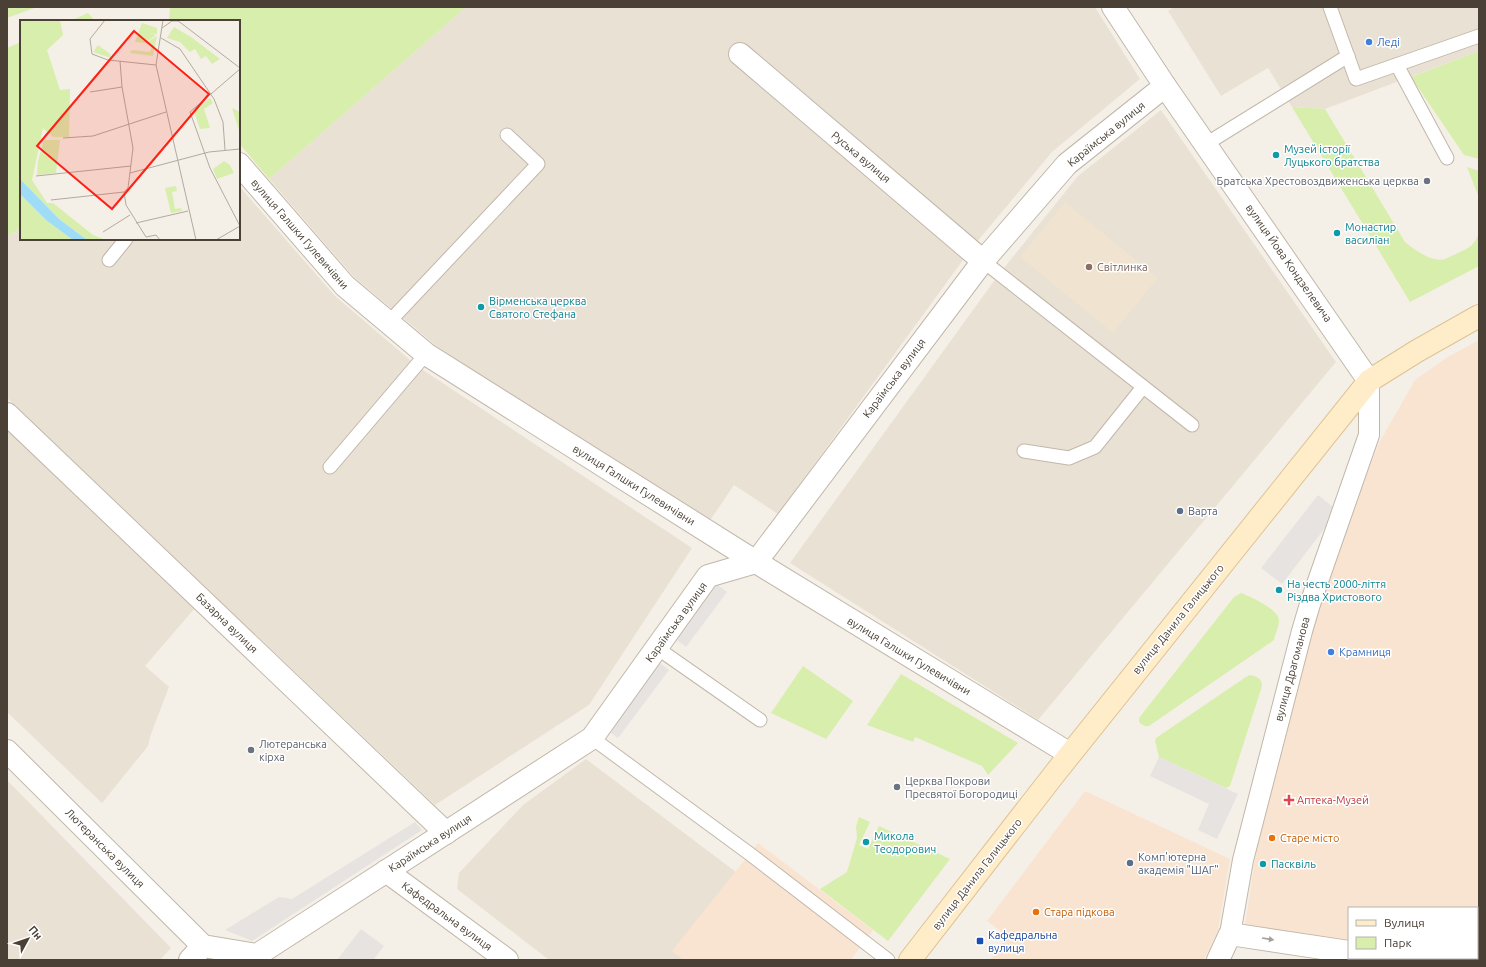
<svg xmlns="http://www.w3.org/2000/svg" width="1486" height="967" viewBox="0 0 1486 967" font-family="Ubuntu,sans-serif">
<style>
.residential{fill:#eae1d5}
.commercial{fill:#f9e4d1}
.education{fill:#f0e4d0}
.green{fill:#d7eeac}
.parking{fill:#e6e3e0}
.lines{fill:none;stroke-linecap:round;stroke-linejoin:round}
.service-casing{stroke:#c2b7a9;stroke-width:15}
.pedestrian-casing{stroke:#c2b7a9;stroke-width:22}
.minor-casing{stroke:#c2b7a9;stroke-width:24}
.secondary-casing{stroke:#ddc394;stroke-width:24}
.service{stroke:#fff;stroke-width:13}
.pedestrian{stroke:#fff;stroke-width:20}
.minor{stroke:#fff;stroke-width:22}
.secondary{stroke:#ffecc8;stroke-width:22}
.oneway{fill:#a4a09a}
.shop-dot{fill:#3f7fe0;stroke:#fff;stroke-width:1.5}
.culture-dot{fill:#0f9aa8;stroke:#fff;stroke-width:1.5}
.worship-dot{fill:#6b7280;stroke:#fff;stroke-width:1.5}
.education-dot{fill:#8d6e63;stroke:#fff;stroke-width:1.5}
.service-dot{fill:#5c6f8a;stroke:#fff;stroke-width:1.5}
.health-dot{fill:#e0444e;stroke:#fff;stroke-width:1.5}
.food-dot{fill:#e8710a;stroke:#fff;stroke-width:1.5}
.transit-dot{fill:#1a4fb4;stroke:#fff;stroke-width:1.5}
.labels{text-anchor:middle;stroke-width:3;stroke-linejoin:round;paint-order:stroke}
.shop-label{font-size:11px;fill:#366cbe;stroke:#fff;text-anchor:start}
.street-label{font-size:11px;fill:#4a4035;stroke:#fff}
.culture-label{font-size:11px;fill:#0d838f;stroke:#fff;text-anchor:start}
.worship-label{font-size:11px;fill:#5b616d;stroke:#fff;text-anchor:start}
.education-label{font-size:11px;fill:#785e54;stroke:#fff;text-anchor:start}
.service-label{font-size:11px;fill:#4e5e75;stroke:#fff;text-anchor:start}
.health-label{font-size:11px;fill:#be3a42;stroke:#fff;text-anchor:start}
.food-label{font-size:11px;fill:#c56008;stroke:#fff;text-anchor:start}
.transit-label{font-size:11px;fill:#164399;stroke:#fff;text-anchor:start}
.inset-road{fill:none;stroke:#b1aaa0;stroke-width:1}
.view{fill:#ff2015;fill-opacity:0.15;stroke:#ff2015;stroke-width:2}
.inset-edge{fill:none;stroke:#4a4035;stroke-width:2}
</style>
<rect width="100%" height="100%" fill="#f5f0e7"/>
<!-- residential -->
<g class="residential">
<polygon points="466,7 1095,7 1140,79 1052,152 971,249 778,514 734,485 707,525 434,344 354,277 269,179"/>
<polygon points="1174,7 1479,7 1479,51 1325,109 1292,107 1268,68 1221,96 1168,11"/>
<polygon points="1161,110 1336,362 1038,720 790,563 999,274 1078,176"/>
<polygon points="239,186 335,296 417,366 692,548 589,705 435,805 7,398 7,236 21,228 21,239 239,239"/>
<polygon points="7,429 195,608 145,666 169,687 151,734 148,746 102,803 7,712"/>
<polygon points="586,759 736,872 673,951 684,960 549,960 457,889 459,873 523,805"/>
<polygon points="7,780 171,948 160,960 7,960"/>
</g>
<!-- commercial -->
<g class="commercial">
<polygon points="1479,340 1479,960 1459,958 1477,958 1477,908 1349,908 1349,941 1245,926 1257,845 1313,613 1379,443 1415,380 1446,358"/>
<polygon points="1085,791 1230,859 1218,930 1204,960 990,960 1008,936 987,921"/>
<polygon points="758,843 873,930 851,960 684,960 672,951"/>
</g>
<!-- education -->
<polygon class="education" points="1065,202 1158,278 1113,333 1020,257"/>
<!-- green -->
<g class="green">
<polygon points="7,7 37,7 7,18"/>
<polygon points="170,7 466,7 269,179 239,143 239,21 169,21"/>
<polygon points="88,13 95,21 70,21"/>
<polygon points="21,42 21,228 7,236 7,48"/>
<polygon points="1479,51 1479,159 1464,155 1411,77"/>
<path d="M1292,107L1325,109L1405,242C1415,250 1432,263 1445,259C1450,257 1455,254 1460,252C1471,247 1474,245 1479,233V266L1410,302Z"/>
<polygon points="1467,167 1479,171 1479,198"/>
<path d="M1241,593C1250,596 1280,610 1279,621C1279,627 1275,634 1274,640L1149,726C1145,727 1142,725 1139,722V718L1234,597Z"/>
<polygon points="803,666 853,701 826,739 771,713"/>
<polygon points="901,674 1018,743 988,775 982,766 915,737 913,742 867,725"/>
<path d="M1250,675C1257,676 1262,679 1262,686L1230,786L1226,788L1159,757L1155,741L1156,738L1246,677Z"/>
<polygon points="859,817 870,822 859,845 868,849 879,826 950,859 888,941 820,889 847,872 857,838 856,827"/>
</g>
<!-- parking -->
<g class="parking">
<polygon points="1318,495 1338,511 1282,584 1261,568"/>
<polygon points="715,583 727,592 686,647 674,638"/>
<polygon points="657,661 669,670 618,738 606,729"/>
<polygon points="1159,757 1238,794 1217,839 1198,830 1209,804 1150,776"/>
<polygon points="415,822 422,830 252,941 225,930 279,897 292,899"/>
<polygon points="361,929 384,946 373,960 337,960"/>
</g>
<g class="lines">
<!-- service casing -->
<g class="service-casing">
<g id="service">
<polyline points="1330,7 1356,79 1479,36"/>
<polyline points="1397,65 1447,158"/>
<polyline points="1206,144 1348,56"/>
<polyline points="109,260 126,239"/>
<polyline points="983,261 1192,425"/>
<polyline points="389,322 538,164 507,135"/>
<polyline points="1024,451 1069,458 1095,447 1143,387"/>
<polyline points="330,467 426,354"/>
<polyline points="657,648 760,720"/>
<polyline points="592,738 750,854 888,960"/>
</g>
</g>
<!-- pedestrian casing -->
<g class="pedestrian-casing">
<polyline id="pedestrian" points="1230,934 1243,860 1302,631 1310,604 1369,435 1369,381"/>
</g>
<!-- minor casing -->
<g class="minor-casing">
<g id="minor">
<polyline points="1113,7 1165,86 1369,381"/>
<polyline points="740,54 983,261"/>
<polyline points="239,164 345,286 426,354 756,562 1070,754"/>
<polyline points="7,414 446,833"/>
<polyline points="7,751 203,946"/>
<polyline points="386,871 507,960"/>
<polyline points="203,946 257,955 592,738 708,576 756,562 983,261 1067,164 1165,86"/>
<polyline points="1389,958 1402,960"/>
<polyline points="190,960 203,946"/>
<polyline points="1218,960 1230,934 1349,952"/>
</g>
</g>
<!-- secondary casing -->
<g class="secondary-casing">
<polyline id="secondary" points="910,960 1056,772 1369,381 1417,351 1479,316"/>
</g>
<!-- service -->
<use href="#service" class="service"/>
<!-- pedestrian -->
<use href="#pedestrian" class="pedestrian"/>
<!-- minor -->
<use href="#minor" class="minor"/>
<!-- secondary -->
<use href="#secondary" class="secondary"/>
</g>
<!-- one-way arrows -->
<defs><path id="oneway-solid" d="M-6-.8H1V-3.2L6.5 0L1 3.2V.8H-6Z"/></defs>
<use class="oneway" href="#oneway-solid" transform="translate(1268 939) rotate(9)"/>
<!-- markers -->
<g class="shop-dot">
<circle cx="1369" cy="42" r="4"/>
<circle cx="1331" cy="652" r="4"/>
</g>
<g class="culture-dot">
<circle cx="1276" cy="155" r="4"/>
<circle cx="1337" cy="233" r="4"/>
<circle cx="481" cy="307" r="4"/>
<circle cx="1279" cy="590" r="4"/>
<circle cx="866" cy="842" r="4"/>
<circle cx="1263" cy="864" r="4"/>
</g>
<g class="worship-dot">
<circle cx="1427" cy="181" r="4"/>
<circle cx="251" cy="750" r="4"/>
<circle cx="897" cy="787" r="4"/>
</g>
<circle class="education-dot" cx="1089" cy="267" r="4"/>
<g class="service-dot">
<circle cx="1180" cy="511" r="4"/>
<circle cx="1130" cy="863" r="4"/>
</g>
<path class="health-dot" d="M1287 794h4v4h4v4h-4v4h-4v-4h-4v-4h4z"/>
<g class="food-dot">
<circle cx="1272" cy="838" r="4"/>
<circle cx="1036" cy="912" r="4"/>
</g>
<rect class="transit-dot" x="976" y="937" width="8" height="8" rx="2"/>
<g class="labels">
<!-- shop labels -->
<g class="shop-label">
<text x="1377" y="46">Леді</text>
<text x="1339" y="656">Крамниця</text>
</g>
<!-- street labels -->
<g class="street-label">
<text transform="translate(1106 134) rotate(-39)" y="4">Караїмська вулиця</text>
<text transform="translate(861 157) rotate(40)" y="4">Руська вулиця</text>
<text transform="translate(300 234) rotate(49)" y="4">вулиця Галшки Гулевичівни</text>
<text transform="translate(1289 263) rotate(55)" y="4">вулиця Йова Кондзелевича</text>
<text transform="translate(894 378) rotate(-53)" y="4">Караїмська вулиця</text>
<text transform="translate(634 485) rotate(32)" y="4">вулиця Галшки Гулевичівни</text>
<text transform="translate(1178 619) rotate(-51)" y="4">вулиця Данила Галицького</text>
<text transform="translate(676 622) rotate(-54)" y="4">Караїмська вулиця</text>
<text transform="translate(227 623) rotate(44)" y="4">Базарна вулиця</text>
<text transform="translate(909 656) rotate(31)" y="4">вулиця Галшки Гулевичівни</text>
<text transform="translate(1292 669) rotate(-75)" y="4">вулиця Драгоманова</text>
<text transform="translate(430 843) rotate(-33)" y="4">Караїмська вулиця</text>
<text transform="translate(105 848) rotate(45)" y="4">Лютеранська вулиця</text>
<text transform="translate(977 874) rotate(-52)" y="4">вулиця Данила Галицького</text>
<text transform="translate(447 916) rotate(36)" y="4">Кафедральна вулиця</text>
</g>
<!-- culture labels -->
<g class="culture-label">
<text x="1284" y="153">Музей історії<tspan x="1284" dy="13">Луцького братства</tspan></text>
<text x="1345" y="231">Монастир<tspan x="1345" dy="13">василіан</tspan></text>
<text x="489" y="305">Вірменська церква<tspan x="489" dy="13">Святого Стефана</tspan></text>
<text x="1287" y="588">На честь 2000-ліття<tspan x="1287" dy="13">Різдва Христового</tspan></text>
<text x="874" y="840">Микола<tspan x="874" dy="13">Теодорович</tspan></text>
<text x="1271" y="868">Пасквіль</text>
</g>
<!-- worship labels -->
<g class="worship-label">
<text x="1419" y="185" text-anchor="end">Братська Хрестовоздвиженська церква</text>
<text x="259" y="748">Лютеранська<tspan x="259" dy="13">кірха</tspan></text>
<text x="905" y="785">Церква Покрови<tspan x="905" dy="13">Пресвятої Богородиці</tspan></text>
</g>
<!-- education labels -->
<g class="education-label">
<text x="1097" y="271">Світлинка</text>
</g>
<!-- service labels -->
<g class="service-label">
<text x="1188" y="515">Варта</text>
<text x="1138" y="861">Комп'ютерна<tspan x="1138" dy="13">академія "ШАГ"</tspan></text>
</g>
<!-- health labels -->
<g class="health-label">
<text x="1297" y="804">Аптека-Музей</text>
</g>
<!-- food labels -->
<g class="food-label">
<text x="1280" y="842">Старе місто</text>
<text x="1044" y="916">Стара підкова</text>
</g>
<!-- transit labels -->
<g class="transit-label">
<text x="988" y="939">Кафедральна<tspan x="988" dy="13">вулиця</tspan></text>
</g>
</g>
<!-- overview -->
<g transform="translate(20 20)">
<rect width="220" height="220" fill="#f5f0e7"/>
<path d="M0,0H40L43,15L27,30L40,70L50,69L49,117H33L23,108L12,160L27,183H33L73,215L86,220H67L58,213L39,199L0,159ZM122,3L137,8V14L129,13L136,15L125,23L115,22ZM154,7L171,17L200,39L192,44L186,36L181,39L175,29L170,32L160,22L147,18ZM137,16L133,36L110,33L112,30L130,32L132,27L126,23ZM78,25L90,34L91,38L73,32ZM190,78L193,83L184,89L190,108L180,109L174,92ZM212,88L220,92V110H219ZM24,120H40L36,153L17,155L18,141ZM204,141L210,145L214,153L197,159L193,149ZM156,166L157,171L152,172L155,189L161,188L162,191L151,193L145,168ZM0,174L26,200L53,220H0Z" fill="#d7eeac"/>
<path d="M0,159L39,199L67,220H53L26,200L0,174Z" fill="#9edcf8"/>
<path class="inset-road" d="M85,0L70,19L72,34L88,40L136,45M143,0L136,45L176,220M157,0L220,48M142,8L152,1H159M141,18L160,29L194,79L203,102L205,130M100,41L102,67L113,128L108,168L104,172M220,49L170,92L190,148L220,206M70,72L102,67M43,118L73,116L146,92M110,153L189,132L220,129M16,156L111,146M104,172L106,185L126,217L136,215L140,220M31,180L104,172M116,203L168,191M83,212L110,195M196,220L220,206"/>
<path class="view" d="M114,11L189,74L92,189L17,126Z"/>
<rect width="220" height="220" class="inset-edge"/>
</g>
<!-- border -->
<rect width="1486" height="967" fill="none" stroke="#4a4035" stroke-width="16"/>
<!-- legend -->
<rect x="1348" y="907" width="130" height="52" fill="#ffffff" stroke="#b7b3ae"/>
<rect x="1356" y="920" width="20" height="6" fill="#ffecc8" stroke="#b7b3ae"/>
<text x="1384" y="927" font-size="12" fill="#4a4035">Вулиця</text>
<rect x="1356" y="937" width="20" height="12" fill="#d7eeac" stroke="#b7b3ae"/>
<text x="1384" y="947" font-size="12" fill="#4a4035">Парк</text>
<!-- north arrow -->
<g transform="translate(28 939) rotate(50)" stroke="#ffffff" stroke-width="3" paint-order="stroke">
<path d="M0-3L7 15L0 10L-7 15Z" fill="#4a4035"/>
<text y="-6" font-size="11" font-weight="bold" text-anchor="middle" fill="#4a4035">Пн</text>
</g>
</svg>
